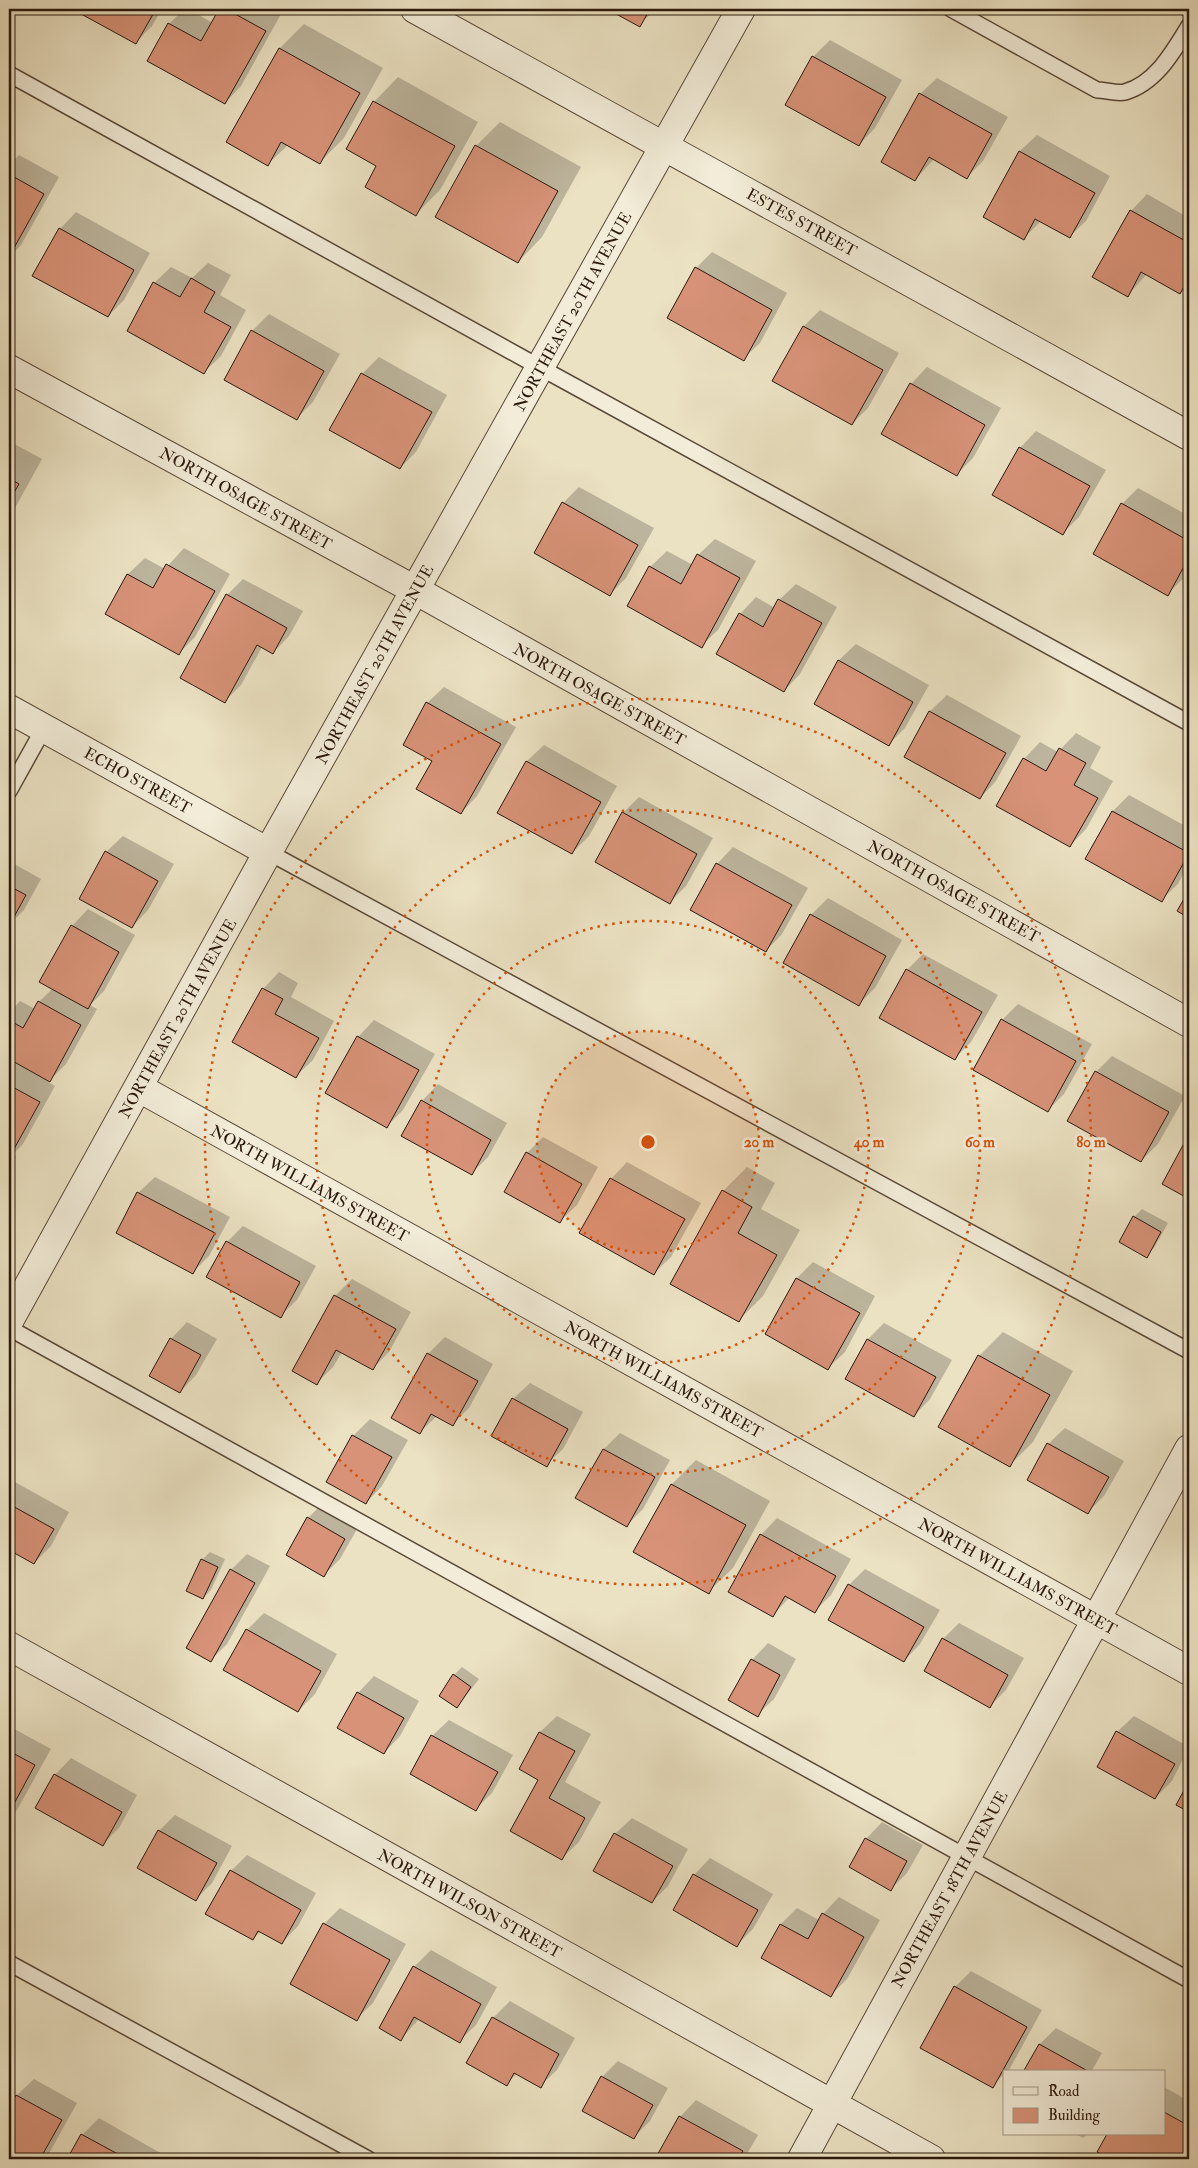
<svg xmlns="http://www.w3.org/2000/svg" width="1198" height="2168" viewBox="0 0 1198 2168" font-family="'IM FELL Double Pica',serif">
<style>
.shadow{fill:#0003}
.building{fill:#d79277;stroke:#2a180b}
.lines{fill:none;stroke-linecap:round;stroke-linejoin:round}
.service-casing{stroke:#5a4a39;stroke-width:18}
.minor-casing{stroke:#5a4a39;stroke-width:30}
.tertiary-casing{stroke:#5a4a39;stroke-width:30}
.service{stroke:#f2ecd8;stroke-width:15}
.minor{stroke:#f2ecd8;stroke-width:28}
.tertiary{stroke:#f2ecd8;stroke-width:28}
.ring{fill:none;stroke:#d5520c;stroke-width:2.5;stroke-dasharray:2.5 5}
.labels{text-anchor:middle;stroke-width:5;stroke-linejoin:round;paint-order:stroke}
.street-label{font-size:16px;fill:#2a180b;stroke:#f2ecd8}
.centre{fill:#d5520c;stroke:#f2ecd8;stroke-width:2.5}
.ring-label{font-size:15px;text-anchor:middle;font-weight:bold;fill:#d5520c;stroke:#f2ecd8;stroke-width:5;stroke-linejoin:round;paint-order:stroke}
</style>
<rect width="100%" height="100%" fill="#ebe2c3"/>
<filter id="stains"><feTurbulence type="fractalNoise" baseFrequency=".004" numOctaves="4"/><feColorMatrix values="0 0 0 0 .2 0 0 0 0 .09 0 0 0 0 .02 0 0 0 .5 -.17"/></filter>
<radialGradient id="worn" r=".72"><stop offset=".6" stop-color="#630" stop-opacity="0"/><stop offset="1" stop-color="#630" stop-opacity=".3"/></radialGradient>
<!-- shadow -->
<g class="shadow">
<polygon points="75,9 162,9 152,26 136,42"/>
<polygon points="184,9 188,9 213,23 220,9 272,9 281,14 241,86 225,103 169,24"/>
<polygon points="610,9 656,9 639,25"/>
<polygon points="304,24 383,68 344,138 320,162 288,145 268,164 280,48"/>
<polygon points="830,40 902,80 875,128 859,145 813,57"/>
<polygon points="398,77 478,122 440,190 416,214 378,166 374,102"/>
<polygon points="937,78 1008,117 983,161 967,177 934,159 915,180 920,94"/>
<polygon points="500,122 581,167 542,237 518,262 476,146"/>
<polygon points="1037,135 1110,176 1086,221 1069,237 1041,221 1024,238 984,216 1020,151"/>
<polygon points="19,155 59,177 21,245 9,258 9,165"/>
<polygon points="1147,194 1189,218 1189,283 1180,292 1147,274 1127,296 1131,211"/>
<polygon points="76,212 150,253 124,300 108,316 60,229"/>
<polygon points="712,252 787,293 760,343 743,359 696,268"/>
<polygon points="208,263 231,275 220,295 246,310 221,356 204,372 154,283 171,267 192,278"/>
<polygon points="820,310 899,353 868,408 852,424 774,381 804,326"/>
<polygon points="269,314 340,354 313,402 296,419 252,331"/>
<polygon points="379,357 447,395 416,452 400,468 331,430 362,374"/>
<polygon points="927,367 1001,408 973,458 957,474 911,384"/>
<polygon points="1036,431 1106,470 1079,517 1063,533 1020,448"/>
<polygon points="9,441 42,459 9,519"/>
<polygon points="579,487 654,528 626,578 610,594 563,503"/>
<polygon points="1138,488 1189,516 1189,568 1184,578 1167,594 1122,504"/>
<polygon points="715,539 756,561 718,630 701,646 650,567 667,551 693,565 698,555"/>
<polygon points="184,548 230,574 195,637 179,653 107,613 128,574 145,558 165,569"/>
<polygon points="243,579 303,611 289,636 273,653 262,647 241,685 225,701 227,595"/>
<polygon points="796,584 837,607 800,674 784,691 740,614 756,597 775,608 779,600"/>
<polygon points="856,644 929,685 905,728 889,744 815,704 839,660"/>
<polygon points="444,687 516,727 477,796 461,813 434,760 427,703"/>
<polygon points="947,695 1021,736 996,781 980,798 905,756 930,711"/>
<polygon points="1076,733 1101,747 1090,768 1113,781 1086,829 1070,846 1024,759 1040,742 1058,752"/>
<polygon points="544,745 617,786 589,836 572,853 499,812 527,761"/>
<polygon points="1129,795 1189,828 1189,863 1178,884 1161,900 1087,859 1113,811"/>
<polygon points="639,797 713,838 686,886 670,902 623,813"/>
<polygon points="123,836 174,864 148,910 132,927 106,852"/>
<polygon points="733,847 808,888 782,934 766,951 717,864"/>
<polygon points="9,861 41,879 24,910 9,925"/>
<polygon points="828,898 902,940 875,988 859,1004 811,915"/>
<polygon points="88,909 135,935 104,991 90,1005 97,1009 66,1064 48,1082 55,1086 23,1144 12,1155 16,1157 9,1170 9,1013 20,1001 35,1009 39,1002 53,988 72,926"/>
<polygon points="923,954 998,995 971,1042 955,1058 907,970"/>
<polygon points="279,972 298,983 291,997 334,1021 313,1060 296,1076 263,989"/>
<polygon points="1018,1004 1092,1044 1064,1094 1048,1110 1002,1020"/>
<polygon points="374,1020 435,1054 403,1110 387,1126 358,1037"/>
<polygon points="1112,1056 1185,1096 1158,1144 1141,1161 1096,1072"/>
<polygon points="438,1084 507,1123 488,1157 472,1173 422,1101"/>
<polygon points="543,1137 598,1167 577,1205 560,1221 527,1153"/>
<polygon points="1189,1137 1189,1198 1163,1183"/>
<polygon points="627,1162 701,1203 671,1257 654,1273 611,1179"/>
<polygon points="747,1167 775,1183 761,1209 800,1230 763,1296 739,1320 723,1191"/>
<polygon points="155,1177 230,1217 209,1256 193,1272 138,1193"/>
<polygon points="1142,1209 1168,1223 1154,1248 1146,1256 1134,1217"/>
<polygon points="243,1226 316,1266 297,1300 280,1316 227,1242"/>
<polygon points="813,1262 875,1296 845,1352 828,1368 766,1334 797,1278"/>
<polygon points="352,1279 411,1312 389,1352 372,1369 342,1352 333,1367 317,1383 335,1296"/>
<polygon points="187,1322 217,1339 196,1375 180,1392 171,1339"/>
<polygon points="884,1323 952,1360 930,1399 914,1416 846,1378 868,1339"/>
<polygon points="1003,1332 1073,1371 1033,1442 1009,1466 979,1356"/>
<polygon points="445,1337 493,1364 469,1408 453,1424 437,1416 420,1432 393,1417 428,1354"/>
<polygon points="530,1383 583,1412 563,1449 546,1465 513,1399"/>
<polygon points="370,1419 408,1440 382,1486 366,1503 328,1482 354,1435"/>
<polygon points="1065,1428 1124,1461 1104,1496 1088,1512 1048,1444"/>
<polygon points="620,1433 670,1460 643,1509 627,1525 577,1498 604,1449"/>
<polygon points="696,1460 770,1501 733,1568 708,1592 635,1551 672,1484"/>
<polygon points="13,1481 69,1512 51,1546 34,1563 9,1548 9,1485"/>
<polygon points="324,1502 361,1522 340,1559 324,1575 308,1518"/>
<polygon points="777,1518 851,1559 831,1595 815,1611 790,1597 773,1615 761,1535"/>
<polygon points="210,1552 225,1559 211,1590 203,1598 202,1560"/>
<polygon points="247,1554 270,1566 227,1644 211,1660 231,1570"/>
<polygon points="865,1569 940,1610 920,1644 904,1661 849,1585"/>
<polygon points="264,1613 337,1654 315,1694 298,1711 247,1630"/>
<polygon points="959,1623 1024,1658 1006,1690 990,1706 943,1639"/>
<polygon points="768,1643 796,1659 774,1699 757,1715 752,1660"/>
<polygon points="462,1667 479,1679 457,1707 454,1675"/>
<polygon points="374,1676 419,1701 400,1736 384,1753 358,1693"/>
<polygon points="557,1716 591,1734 565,1782 601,1802 579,1842 562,1858 540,1779 521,1769 540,1732"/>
<polygon points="1134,1716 1189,1747 1172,1781 1155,1798 1117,1732"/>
<polygon points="449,1720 513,1755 492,1793 476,1809 432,1736"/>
<polygon points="9,1726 51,1749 17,1810 9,1818"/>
<polygon points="71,1758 137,1795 119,1828 102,1845 55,1775"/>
<polygon points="175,1815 232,1846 212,1883 195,1900 159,1831"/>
<polygon points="632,1818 688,1849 668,1886 652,1902 615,1834"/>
<polygon points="882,1822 923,1845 907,1873 891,1889 866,1839"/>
<polygon points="247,1855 316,1893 298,1926 282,1943 261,1931 253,1939 231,1871"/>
<polygon points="710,1858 773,1894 753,1929 737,1945 694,1875"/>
<polygon points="839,1897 880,1920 847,1979 831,1995 781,1924 797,1908 819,1920 823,1914"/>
<polygon points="340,1908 406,1944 373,2003 356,2019 324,1924"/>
<polygon points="431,1950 497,1987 476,2025 459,2041 419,2019 401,2039 380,2028 414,1967"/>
<polygon points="971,1971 1042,2010 1009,2070 1004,2072 1004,2074 992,2086 955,1987"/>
<polygon points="510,2001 575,2038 557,2070 540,2086 517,2073 507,2084 493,2018"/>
<polygon points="1056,2028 1102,2053 1091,2072 1025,2072 1040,2044"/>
<polygon points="618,2061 668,2088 650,2121 633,2138 602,2077"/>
<polygon points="34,2079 77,2103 46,2159 9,2159 9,2111 17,2095"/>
<polygon points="1164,2087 1189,2101 1189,2159 1113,2159 1099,2152 1164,2134"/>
<polygon points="696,2100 758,2135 744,2159 657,2158 680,2117"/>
<polygon points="99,2118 164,2155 161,2159 69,2159 82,2135"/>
<polygon points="1076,2134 1088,2134 1083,2138"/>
</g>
<!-- building -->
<g class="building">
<polygon points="72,9 156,9 136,44"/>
<polygon points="219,9 226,9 266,31 225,104 147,61 168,23 201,41"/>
<polygon points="607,9 650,9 640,27"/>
<polygon points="279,48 360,93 320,164 281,142 268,166 226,142"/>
<polygon points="812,56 886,97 859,146 785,105"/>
<polygon points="919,93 992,134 967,179 929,157 915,181 881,162"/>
<polygon points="373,101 455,146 416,216 365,187 376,166 346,149"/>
<polygon points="475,145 558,191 518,263 435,217"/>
<polygon points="1019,151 1095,193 1070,238 1035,219 1024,240 983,217"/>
<polygon points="9,174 44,194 9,257"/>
<polygon points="1130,210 1189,243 1189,277 1180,294 1141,272 1128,297 1092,277"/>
<polygon points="59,228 134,270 108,317 32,276"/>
<polygon points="695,267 772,310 744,361 667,318"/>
<polygon points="191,278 215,292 204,312 231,327 204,374 127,331 153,282 180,297"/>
<polygon points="803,326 883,370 852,425 772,381"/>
<polygon points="251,330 324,371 297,420 224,380"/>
<polygon points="361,373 432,412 400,469 329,430"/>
<polygon points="910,383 985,425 957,476 881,434"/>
<polygon points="1019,447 1090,486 1063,535 992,495"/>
<polygon points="9,478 19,484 9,501"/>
<polygon points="562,502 638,545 610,596 534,553"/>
<polygon points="1121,503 1189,541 1189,557 1168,596 1093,554"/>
<polygon points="697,554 740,578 702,648 627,606 649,566 681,584"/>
<polygon points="166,564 215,591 179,655 105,614 127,574 153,588"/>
<polygon points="226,594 287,628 273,654 257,645 225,703 180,678"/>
<polygon points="778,599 822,623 784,692 716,654 739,613 763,627"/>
<polygon points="838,660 913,702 889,746 814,704"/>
<polygon points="426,702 501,744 461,814 416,789 432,761 403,745"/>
<polygon points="929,711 1006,753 980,799 904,757"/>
<polygon points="1059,748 1086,763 1074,785 1098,798 1070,847 996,806 1023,758 1046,771"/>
<polygon points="526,761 601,802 572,854 497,813"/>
<polygon points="1112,811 1189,853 1162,902 1085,859"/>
<polygon points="622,812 697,854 670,904 595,862"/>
<polygon points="105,851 158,881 132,928 79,899"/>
<polygon points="716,863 792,905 766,952 690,910"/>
<polygon points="9,886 26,895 9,926"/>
<polygon points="1189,890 1189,918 1177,911"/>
<polygon points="810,914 886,956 859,1006 783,963"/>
<polygon points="71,925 119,952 88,1009 39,982"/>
<polygon points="906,969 982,1012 955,1060 879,1018"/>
<polygon points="262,988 283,999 275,1014 319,1038 296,1078 232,1042"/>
<polygon points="38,1001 81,1025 50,1082 9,1059 9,1020 23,1028"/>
<polygon points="1001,1019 1076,1061 1048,1112 973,1070"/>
<polygon points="357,1036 419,1070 387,1128 325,1093"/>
<polygon points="1095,1071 1169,1112 1141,1162 1067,1121"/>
<polygon points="9,1085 40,1102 9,1158"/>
<polygon points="421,1100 491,1140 472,1175 401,1136"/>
<polygon points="1189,1134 1189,1199 1162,1184"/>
<polygon points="526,1152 582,1184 560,1223 504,1192"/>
<polygon points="610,1178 685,1219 654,1275 579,1233"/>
<polygon points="722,1190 752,1207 738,1233 777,1255 739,1322 670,1284"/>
<polygon points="137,1192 215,1233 193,1274 116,1233"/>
<polygon points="1133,1216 1161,1232 1147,1258 1119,1242"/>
<polygon points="226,1241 300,1282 281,1318 206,1277"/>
<polygon points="796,1278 860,1313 828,1370 765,1334"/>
<polygon points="334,1295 396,1329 373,1370 336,1350 317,1385 292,1371"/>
<polygon points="170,1338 201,1355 180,1393 149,1376"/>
<polygon points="867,1339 936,1377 914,1417 845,1379"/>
<polygon points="427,1353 478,1381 453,1426 431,1414 420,1434 391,1418"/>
<polygon points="978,1355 1050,1395 1010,1467 938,1427"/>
<polygon points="512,1398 568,1429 547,1467 491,1436"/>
<polygon points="352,1435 392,1457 366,1504 326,1482"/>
<polygon points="1047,1443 1109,1477 1088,1514 1027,1480"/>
<polygon points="603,1449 655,1477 627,1527 575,1498"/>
<polygon points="671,1484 746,1525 709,1594 633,1552"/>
<polygon points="9,1504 54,1529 34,1564 9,1550"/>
<polygon points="307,1517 345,1539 324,1577 286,1555"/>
<polygon points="760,1534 836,1576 815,1613 785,1596 773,1617 728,1592"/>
<polygon points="201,1559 218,1567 203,1599 186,1591"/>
<polygon points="230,1569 255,1583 211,1662 186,1648"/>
<polygon points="848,1584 924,1627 904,1662 828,1620"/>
<polygon points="246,1629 321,1671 298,1712 223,1670"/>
<polygon points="942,1638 1008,1675 990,1708 924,1671"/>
<polygon points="751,1659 780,1675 758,1717 728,1700"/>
<polygon points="453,1674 471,1687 457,1708 439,1696"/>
<polygon points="357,1692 404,1718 384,1754 337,1728"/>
<polygon points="1116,1731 1175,1764 1155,1799 1097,1767"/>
<polygon points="539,1732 575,1751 549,1798 585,1818 562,1860 510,1831 538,1780 519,1769"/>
<polygon points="431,1735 498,1772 476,1811 410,1774"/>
<polygon points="9,1751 35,1765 9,1813"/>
<polygon points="54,1774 122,1812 103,1846 35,1808"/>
<polygon points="1189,1781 1189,1812 1176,1805"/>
<polygon points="158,1830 217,1863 196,1901 137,1868"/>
<polygon points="614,1833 673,1866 652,1903 593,1871"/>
<polygon points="865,1838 907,1861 891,1891 849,1867"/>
<polygon points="230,1870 301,1910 282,1944 258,1931 253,1940 205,1914"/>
<polygon points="693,1874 758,1910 737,1947 673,1910"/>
<polygon points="822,1913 864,1937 831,1997 761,1958 780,1924 808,1939"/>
<polygon points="323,1923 390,1960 357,2021 290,1984"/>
<polygon points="413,1966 481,2004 460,2043 414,2017 401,2041 379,2028"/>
<polygon points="954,1986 1027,2027 993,2088 920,2048"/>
<polygon points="492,2017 559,2054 541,2088 514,2073 507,2086 466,2063"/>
<polygon points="1039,2044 1086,2070 1085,2072 1023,2072"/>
<polygon points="601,2076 653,2105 634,2139 582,2111"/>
<polygon points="16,2095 62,2120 40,2159 9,2159 9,2108"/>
<polygon points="1164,2112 1189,2126 1189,2152 1185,2159 1110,2159 1097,2152 1107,2134 1164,2134"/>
<polygon points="679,2116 743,2151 738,2159 655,2159"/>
<polygon points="81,2134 127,2159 67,2159"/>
</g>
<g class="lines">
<!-- service casing -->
<g class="service-casing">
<g id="service">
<path d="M951,9L1097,90C1105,90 1117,94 1125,92C1156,83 1173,52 1189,26"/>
<polyline points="9,74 541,368 1189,723"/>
<polyline points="9,791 44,728"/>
<polyline points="268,852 1189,1351"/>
<polyline points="9,1328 1189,1980"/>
<polyline points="9,1963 368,2159"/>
</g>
</g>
<!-- minor casing -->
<g class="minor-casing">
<g id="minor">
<polyline points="415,9 1189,436"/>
<polyline points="9,369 415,590 1189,1023"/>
<polyline points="139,1088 1189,1671"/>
<polyline points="9,1646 931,2159"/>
<polyline points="802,2159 1189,1449"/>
</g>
</g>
<!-- tertiary casing -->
<g class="tertiary-casing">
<g id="tertiary">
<polyline points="9,709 268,852"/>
<polyline points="9,1321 268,852 741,9"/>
</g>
</g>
<!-- service -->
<use href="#service" class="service"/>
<!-- minor -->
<use href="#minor" class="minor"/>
<!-- tertiary -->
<use href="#tertiary" class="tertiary"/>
</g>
<!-- distance rings -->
<circle cx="648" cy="1142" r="111" fill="#d5520c" fill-opacity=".12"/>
<g class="ring">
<circle cx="648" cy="1142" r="111"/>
<circle cx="648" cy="1142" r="221"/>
<circle cx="648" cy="1142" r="332"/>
<circle cx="648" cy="1142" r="443"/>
</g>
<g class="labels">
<!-- street labels -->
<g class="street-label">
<text transform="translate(802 222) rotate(29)" y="6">ESTES STREET</text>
<text transform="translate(572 311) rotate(-61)" y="6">NORTHEAST 20TH AVENUE</text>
<text transform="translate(246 498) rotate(29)" y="6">NORTH OSAGE STREET</text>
<text transform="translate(374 664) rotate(-61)" y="6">NORTHEAST 20TH AVENUE</text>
<text transform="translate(600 694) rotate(29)" y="6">NORTH OSAGE STREET</text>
<text transform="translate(138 780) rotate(29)" y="6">ECHO STREET</text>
<text transform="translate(954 891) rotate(29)" y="6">NORTH OSAGE STREET</text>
<text transform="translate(177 1018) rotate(-61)" y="6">NORTHEAST 20TH AVENUE</text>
<text transform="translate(310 1183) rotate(29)" y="6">NORTH WILLIAMS STREET</text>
<text transform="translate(664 1379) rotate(29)" y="6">NORTH WILLIAMS STREET</text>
<text transform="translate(1018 1576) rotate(29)" y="6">NORTH WILLIAMS STREET</text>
<text transform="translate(949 1889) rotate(-61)" y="6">NORTHEAST 18TH AVENUE</text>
<text transform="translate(470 1903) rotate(29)" y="6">NORTH WILSON STREET</text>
</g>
</g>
<circle cx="648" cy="1142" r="8" class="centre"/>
<g class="ring-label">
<text x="759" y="1147">20 m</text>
<text x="869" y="1147">40 m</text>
<text x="980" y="1147">60 m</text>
<text x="1091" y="1147">80 m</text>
</g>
<!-- margin -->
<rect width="1198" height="2168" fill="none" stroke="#ebe2c3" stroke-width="30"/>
<rect x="10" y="10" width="1178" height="2148" fill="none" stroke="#2a180b" stroke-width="2.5"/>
<rect x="15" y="15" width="1168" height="2138" fill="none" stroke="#2a180b"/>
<!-- legend -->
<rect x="1003" y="2070" width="162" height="65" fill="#f2ecd8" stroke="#a29786"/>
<rect x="1013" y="2087" width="25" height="8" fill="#f2ecd8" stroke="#a29786"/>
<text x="1048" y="2096" font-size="15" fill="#2a180b">Road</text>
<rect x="1013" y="2108" width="25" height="15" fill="#d79277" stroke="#a29786"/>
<text x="1048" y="2120" font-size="15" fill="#2a180b">Building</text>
<rect width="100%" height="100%" filter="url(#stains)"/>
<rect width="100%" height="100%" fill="url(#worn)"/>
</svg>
